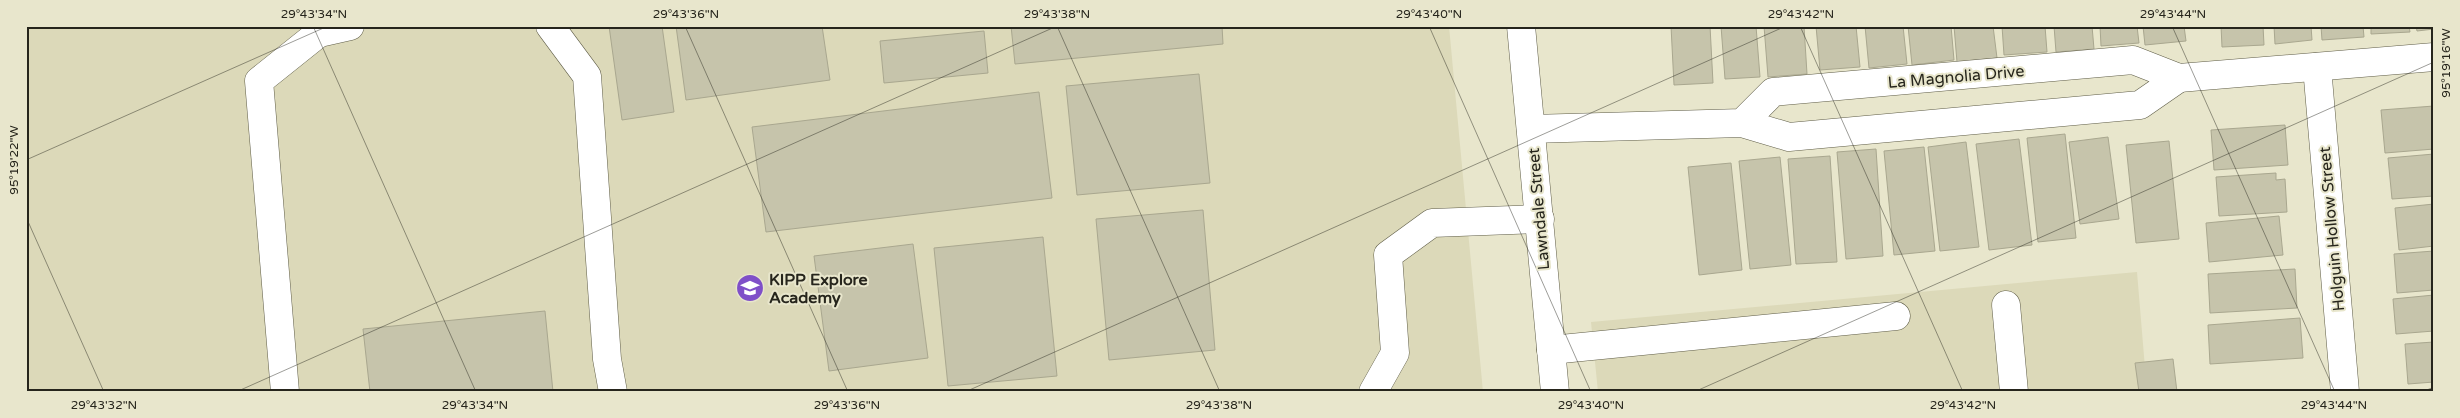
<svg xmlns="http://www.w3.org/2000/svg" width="2460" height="418" viewBox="0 0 2460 418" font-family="'Varela Round',sans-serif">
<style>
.built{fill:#dcd9b9}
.building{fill:#c6c4ab;stroke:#a9a78f}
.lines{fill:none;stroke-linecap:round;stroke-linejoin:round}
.minor-casing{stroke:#5f5d47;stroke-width:29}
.major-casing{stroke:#5f5d47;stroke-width:29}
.minor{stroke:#fff;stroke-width:28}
.major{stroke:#fff;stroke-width:28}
.ticks{fill:none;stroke:#26251c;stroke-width:1;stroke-opacity:0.45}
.labels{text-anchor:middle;stroke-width:4;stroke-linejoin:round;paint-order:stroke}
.street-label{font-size:16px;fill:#26251c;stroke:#e8e6cc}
.poi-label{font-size:16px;font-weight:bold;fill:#26251c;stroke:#e8e6cc;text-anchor:start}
.neatline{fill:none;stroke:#26251c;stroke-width:2}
.ticks-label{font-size:12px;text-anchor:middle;fill:#26251c}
</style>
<rect width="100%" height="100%" fill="#e8e6cc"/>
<!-- built -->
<g class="built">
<polygon points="26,26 1449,26 1483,392 26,392"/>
<polygon points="2137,272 2147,392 1598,392 1591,322"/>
</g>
<!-- building -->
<g class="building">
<polygon points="609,26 662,26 674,112 622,120"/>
<polygon points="676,26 822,26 830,80 686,100"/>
<polygon points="1011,26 1222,26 1223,44 1015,64"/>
<polygon points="1671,26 1710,26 1713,83 1674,85"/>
<polygon points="1721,26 1756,26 1760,77 1725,79"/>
<polygon points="1764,26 1804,26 1807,74 1768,77"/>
<polygon points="1816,26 1856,26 1860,67 1820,70"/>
<polygon points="1865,26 1903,26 1907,64 1869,68"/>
<polygon points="1908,26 1951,26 1954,60 1912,65"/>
<polygon points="1954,26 1993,26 1997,58 1957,62"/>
<polygon points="2002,26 2045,26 2047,52 2004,55"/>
<polygon points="2054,26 2092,26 2094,49 2056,52"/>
<polygon points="2100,26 2137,26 2139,43 2101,46"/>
<polygon points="2143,26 2184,26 2186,41 2145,45"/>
<polygon points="2221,26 2263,26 2264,45 2222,47"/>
<polygon points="2274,26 2311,26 2312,40 2275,44"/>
<polygon points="2321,26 2363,26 2364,37 2322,40"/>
<polygon points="2371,26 2409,26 2410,32 2371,34"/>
<polygon points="2416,26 2434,26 2434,29 2417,31"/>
<polygon points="984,31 988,73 884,83 880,41"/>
<polygon points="1199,74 1210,183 1077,195 1066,86"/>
<polygon points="1039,92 1052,198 766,232 752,127"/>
<polygon points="2434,106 2434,149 2385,153 2381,110"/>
<polygon points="2285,125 2288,165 2214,170 2211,130"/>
<polygon points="2065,134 2076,238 2038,242 2027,138"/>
<polygon points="2108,137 2119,219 2080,224 2069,142"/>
<polygon points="2019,139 2032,245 1989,250 1976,144"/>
<polygon points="2169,141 2179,239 2136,243 2126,145"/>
<polygon points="1966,142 1979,247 1940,251 1928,147"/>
<polygon points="1924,147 1935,251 1894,255 1884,151"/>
<polygon points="1876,149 1883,256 1846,259 1837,152"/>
<polygon points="2434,154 2434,196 2392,199 2388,158"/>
<polygon points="1830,156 1837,262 1796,264 1788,159"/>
<polygon points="1780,157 1791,265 1750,269 1739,161"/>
<polygon points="1731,163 1742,270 1699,275 1688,167"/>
<polygon points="2276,173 2276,180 2285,179 2287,212 2219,216 2216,177"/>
<polygon points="2434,204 2434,246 2399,250 2395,208"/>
<polygon points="1203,210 1215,350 1109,360 1096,219"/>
<polygon points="2279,216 2283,255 2209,262 2206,223"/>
<polygon points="1043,237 1057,376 948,386 934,248"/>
<polygon points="913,244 928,358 829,371 814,256"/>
<polygon points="2434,251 2434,290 2397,293 2394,254"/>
<polygon points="2295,269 2297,308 2210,313 2208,274"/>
<polygon points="2434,295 2434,331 2396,334 2393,299"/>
<polygon points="545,311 553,392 370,392 363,329"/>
<polygon points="2300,318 2303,358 2210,364 2208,325"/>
<polygon points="2434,342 2434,382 2408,384 2405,344"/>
<polygon points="2173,359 2177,392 2139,392 2135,363"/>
</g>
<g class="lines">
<!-- minor casing -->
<g class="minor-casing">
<g id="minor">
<polyline points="550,26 587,76 607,359 613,392"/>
<polyline points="2317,67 2345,392"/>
<polyline points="2179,78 2434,57"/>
<polyline points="1531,129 1742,123 1789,137 2140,105 2179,78 2133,60 1773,92 1742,123"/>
<polyline points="2006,305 2014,392"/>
<polyline points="1551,350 1896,316"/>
<polyline points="285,392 259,81 319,33 350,26"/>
<polyline points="1373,392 1395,353 1388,255 1432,223 1540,219"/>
</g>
</g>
<!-- major casing -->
<g class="major-casing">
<polyline id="major" points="1521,26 1555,392"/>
</g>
<!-- minor -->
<use href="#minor" class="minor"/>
<!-- major -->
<use href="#major" class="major"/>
</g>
<!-- ticks -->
<path class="ticks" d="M313,26L476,392M685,26L848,392M1057,26L1220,392M1429,26L1591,392M1800,26L1963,392M2172,26L2335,392M26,160L328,26M26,217L104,392M236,392L1057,26M965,392L1786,26M1694,392L2434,62M2422,392L2434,387"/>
<!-- icons -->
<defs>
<g id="school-disc" transform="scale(1.4375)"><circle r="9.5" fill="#7f4fc8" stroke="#e8e6cc"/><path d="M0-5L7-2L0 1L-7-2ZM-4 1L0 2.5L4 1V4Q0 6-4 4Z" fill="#fff"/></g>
</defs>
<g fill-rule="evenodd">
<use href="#school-disc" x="750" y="288"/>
</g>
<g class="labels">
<!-- street labels -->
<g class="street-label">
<text transform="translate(1956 76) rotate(-5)" y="6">La Magnolia Drive</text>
<text transform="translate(1538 209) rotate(-95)" y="6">Lawndale Street</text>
<text transform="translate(2331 229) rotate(-95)" y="6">Holguin Hollow Street</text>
</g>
<!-- poi labels -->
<g class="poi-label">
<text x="769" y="285">KIPP Explore<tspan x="769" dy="18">Academy</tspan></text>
</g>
</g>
<!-- border -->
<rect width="2460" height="418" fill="none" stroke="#e8e6cc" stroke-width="55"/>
<rect x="28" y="28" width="2404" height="362" class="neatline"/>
<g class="ticks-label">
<text x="314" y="18">29°43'34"N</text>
<text x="686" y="18">29°43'36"N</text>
<text x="1057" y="18">29°43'38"N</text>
<text x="1429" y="18">29°43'40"N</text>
<text x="1801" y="18">29°43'42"N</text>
<text x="2173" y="18">29°43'44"N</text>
<text transform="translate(2446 63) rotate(-90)" y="4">95°19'16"W</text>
<text transform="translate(14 160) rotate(-90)" y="4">95°19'22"W</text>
<text x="104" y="409">29°43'32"N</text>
<text x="475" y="409">29°43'34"N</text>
<text x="847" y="409">29°43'36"N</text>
<text x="1219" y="409">29°43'38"N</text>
<text x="1591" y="409">29°43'40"N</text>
<text x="1963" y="409">29°43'42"N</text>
<text x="2334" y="409">29°43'44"N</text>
</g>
</svg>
